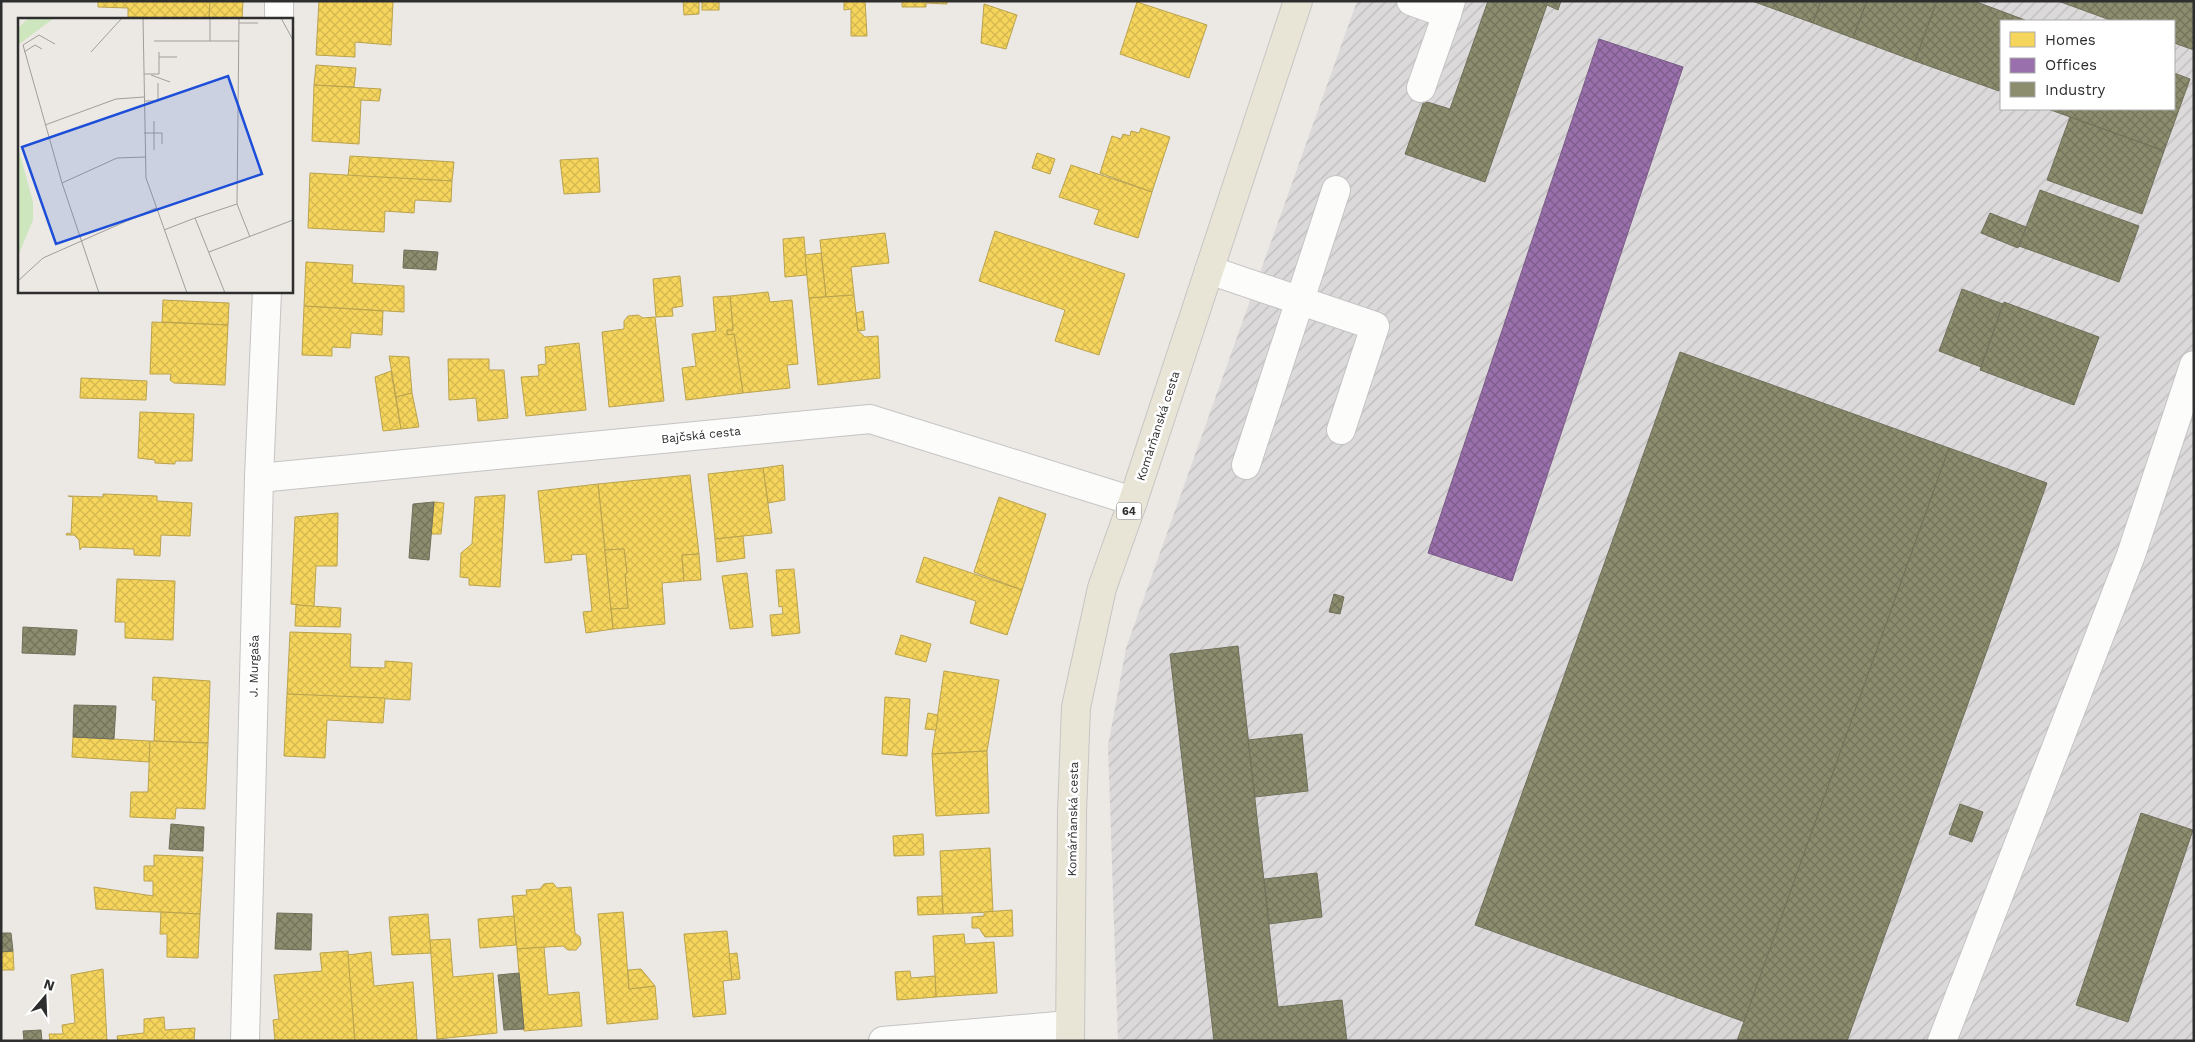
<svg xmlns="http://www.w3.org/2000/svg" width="2195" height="1042" viewBox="0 0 2195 1042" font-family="'Work Sans',sans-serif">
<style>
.industrial{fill:url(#industrial-furrows);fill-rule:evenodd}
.homes{fill:url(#homes-cross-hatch);stroke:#baa34e}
.offices{fill:url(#offices-cross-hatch);stroke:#795c86}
.industry{fill:url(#industry-cross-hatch);stroke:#70705b}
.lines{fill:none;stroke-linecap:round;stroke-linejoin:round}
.minor-casing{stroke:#c5c4c5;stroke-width:30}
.major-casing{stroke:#c6c5c4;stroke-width:30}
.minor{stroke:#fcfcfb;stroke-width:28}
.major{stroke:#e8e4d6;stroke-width:28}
.labels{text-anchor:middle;stroke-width:5;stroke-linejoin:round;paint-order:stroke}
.shield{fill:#fff;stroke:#6d6d6d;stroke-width:1}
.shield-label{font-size:11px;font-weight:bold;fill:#2e2e2e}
.street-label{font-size:12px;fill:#2e2e2e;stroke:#fff}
.inset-road{fill:none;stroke:#a09e9b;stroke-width:1}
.view{fill:#1d4ed8;fill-opacity:0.15;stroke:#1d4ed8;stroke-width:2.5}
.inset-edge{fill:none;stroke:#2e2e2e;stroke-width:2.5}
</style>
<defs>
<pattern id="industrial-furrows" width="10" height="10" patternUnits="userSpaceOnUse" patternTransform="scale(1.25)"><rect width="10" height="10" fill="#dcd9db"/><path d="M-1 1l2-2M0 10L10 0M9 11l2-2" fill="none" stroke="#bdbbbc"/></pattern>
<pattern id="homes-cross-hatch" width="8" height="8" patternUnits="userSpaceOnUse" patternTransform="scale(1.25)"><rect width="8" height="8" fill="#f6d55c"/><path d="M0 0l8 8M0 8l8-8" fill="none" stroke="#d3b750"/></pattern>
<pattern id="offices-cross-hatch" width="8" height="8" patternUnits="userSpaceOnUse" patternTransform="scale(1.25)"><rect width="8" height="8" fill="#9970ab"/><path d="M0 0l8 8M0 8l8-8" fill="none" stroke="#7d5c8c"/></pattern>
<pattern id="industry-cross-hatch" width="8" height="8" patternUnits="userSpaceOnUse" patternTransform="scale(1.25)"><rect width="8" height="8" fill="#8c8c6e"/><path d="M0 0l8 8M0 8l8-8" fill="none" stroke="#73735b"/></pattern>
</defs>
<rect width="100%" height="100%" fill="#ece8e4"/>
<!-- industrial -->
<path class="industrial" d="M1357,1H2194V1041H1118L1108,746L1126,648ZM2001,21H2174V109H2001Z"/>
<!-- homes -->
<g class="homes">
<polygon points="98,1 210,1 209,19 128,17 128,8 98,7"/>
<polygon points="210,1 243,1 242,19 209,19"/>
<polygon points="319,1 393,1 391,45 355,42 355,57 316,55"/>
<polygon points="683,1 699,1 699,14 684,15"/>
<rect x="702" y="1" width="17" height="9"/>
<polygon points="844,1 865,1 867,36 851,36 851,9 844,10"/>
<polygon points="902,1 947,1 947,4 926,3 926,7 902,7"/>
<polygon points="1137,2 1207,25 1189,78 1120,54"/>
<polygon points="984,4 1017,15 1006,49 981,43"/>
<polygon points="316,65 356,68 354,87 314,85"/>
<polygon points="314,85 381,89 379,101 361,100 359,144 312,141"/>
<polygon points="1141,128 1170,137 1152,192 1100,173 1112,136 1121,139 1123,134 1130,136 1131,131 1139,133"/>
<polygon points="1037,153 1055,159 1050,174 1032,168"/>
<polygon points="350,156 454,162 452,181 348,176"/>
<polygon points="598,158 600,192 564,194 560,160"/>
<polygon points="1071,165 1152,192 1138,238 1094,224 1099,210 1059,197"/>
<polygon points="310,173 452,181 451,202 415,200 414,213 385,211 384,232 308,228"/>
<polygon points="995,231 1125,274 1099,355 1055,341 1065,310 979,281"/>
<polygon points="885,233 889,263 851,267 854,295 826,297 820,240"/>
<polygon points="804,237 807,275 785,277 783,239"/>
<polygon points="821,253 826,297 809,298 805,255"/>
<polygon points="306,262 353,265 352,283 404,286 404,312 304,306"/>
<polygon points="680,276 683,306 672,308 673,316 656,317 653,279"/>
<polygon points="768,292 770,302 792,300 798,364 787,365 790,388 743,393 734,334 727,335 727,330 733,330 730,296"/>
<polygon points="854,295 858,331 865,337 878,336 880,378 818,385 809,298"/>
<polygon points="730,296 733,330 727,330 727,335 734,334 743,393 686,400 682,368 696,366 692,334 716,331 713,297"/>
<polygon points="163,300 229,303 228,325 162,322"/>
<polygon points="304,306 383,311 382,335 351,333 350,348 332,347 332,356 302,355"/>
<polygon points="863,311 865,330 858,331 856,313"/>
<polygon points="638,315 643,318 655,317 664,401 609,407 602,332 624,329 624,321 628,316"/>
<polygon points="152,322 228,325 225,385 174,383 170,380 171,374 150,374"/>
<polygon points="579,343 586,410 526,416 521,377 539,376 538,365 546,364 545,347"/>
<polygon points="389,356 409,357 412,393 396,397"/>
<polygon points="448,359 489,359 489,370 504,370 508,418 478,421 476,398 449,400"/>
<polygon points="391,371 401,429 383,431 375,377"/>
<polygon points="81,378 147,381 146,400 80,398"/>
<polygon points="412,393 419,427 401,429 396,397"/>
<polygon points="140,412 194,414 192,461 175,461 175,464 155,463 155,460 138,458"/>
<polygon points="783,465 785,500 768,503 763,468"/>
<polygon points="763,468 772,533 715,539 708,474"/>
<polygon points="690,475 699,554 682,555 684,581 662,583 665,624 613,629 611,609 628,608 625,574 627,573 624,549 605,550 598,484"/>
<polygon points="598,484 613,629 586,633 583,612 592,611 586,554 571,555 572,560 545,563 538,491"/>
<polygon points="103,494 157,496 157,501 192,503 190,536 161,535 160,556 134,555 134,549 82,547 80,550 79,540 74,535 66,535 67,533 71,534 73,497 68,496 103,497"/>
<polygon points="505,495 500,587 469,585 469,578 460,577 461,553 472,544 475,497"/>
<polygon points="999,497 1046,514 1022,590 974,572"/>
<polygon points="434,502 444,503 441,534 431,534"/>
<polygon points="338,513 337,566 316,566 314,607 291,604 295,517"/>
<polygon points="743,536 745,558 717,562 715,539"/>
<polygon points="624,549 627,573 625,574 628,608 611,609 605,550"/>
<polygon points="699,554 701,580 684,581 682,555"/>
<polygon points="924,557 1022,590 1007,635 970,623 976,601 916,582"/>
<polygon points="794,569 800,633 772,636 770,615 783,614 782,606 779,607 776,570"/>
<polygon points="747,573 753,627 730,629 722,576"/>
<polygon points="117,579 175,581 173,640 125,638 125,622 115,622"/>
<polygon points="296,605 341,608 340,627 295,626"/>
<polygon points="290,632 351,634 350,667 385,668 385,661 412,663 410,700 287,694"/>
<polygon points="901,635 931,644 926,662 895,654"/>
<polygon points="944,671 999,680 987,751 932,754"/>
<polygon points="153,677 210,681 208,743 154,741 156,700 152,700"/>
<polygon points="287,694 385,698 383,723 327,720 325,758 284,756"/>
<polygon points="885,697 910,699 907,756 882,754"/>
<polygon points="928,713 938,715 936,730 925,729"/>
<polygon points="73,737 150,741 149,762 72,757"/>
<polygon points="150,741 208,743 205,809 176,808 175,819 130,817 131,792 148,792"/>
<polygon points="987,751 989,813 936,816 932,754"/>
<polygon points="923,834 924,855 894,856 893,836"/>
<polygon points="990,848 993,912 943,914 940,851"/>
<polygon points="154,855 203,857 200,914 96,909 94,887 153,896 153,881 144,881 144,866 154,866"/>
<polygon points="553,883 557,888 571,887 575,933 580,937 581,944 576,950 568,950 563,946 517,949 512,896 527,895 526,890 540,889 544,884"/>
<polygon points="942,896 943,914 918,915 917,897"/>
<polygon points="1012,910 1013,936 985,937 979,928 972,928 972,917 984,916 984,912"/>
<polygon points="161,912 200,914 198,958 167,957 167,934 160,934"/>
<polygon points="623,912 629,989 655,986 658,1019 607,1024 598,914"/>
<polygon points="428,914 431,953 392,955 389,917"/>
<polygon points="514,916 516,945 480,948 478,919"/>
<polygon points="727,931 732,980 723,981 726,1014 693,1017 684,934"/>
<polygon points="964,934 965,944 994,942 997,993 936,997 933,936"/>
<polygon points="450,939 453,977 493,973 497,1033 437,1039 430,940"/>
<polygon points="544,947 548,995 579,992 582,1026 524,1031 517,949"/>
<polygon points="13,951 14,970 1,970 1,952"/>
<polygon points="348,951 355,1041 275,1041 273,1020 279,1019 274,975 322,971 320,953"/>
<polygon points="371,952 374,986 413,982 417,1040 355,1041 348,955"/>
<polygon points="737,953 740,979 732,980 729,954"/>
<polygon points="103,969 107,1041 50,1041 49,1034 63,1034 62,1025 75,1023 71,975"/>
<polygon points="641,969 655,986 629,989 628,970"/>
<polygon points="910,971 911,978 935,976 936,997 897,1000 895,972"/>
<polygon points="164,1017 165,1030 195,1028 194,1041 118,1041 117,1036 144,1033 144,1019"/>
</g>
<!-- offices -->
<polygon class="offices" points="1599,39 1683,67 1512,581 1428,553"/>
<!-- industry -->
<g class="industry">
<polygon points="1488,1 1561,1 1558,10 1547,5 1485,182 1405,154 1424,101 1450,109"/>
<polygon points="1752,1 1821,1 1813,23"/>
<polygon points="1821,1 1867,1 1853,38 1813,23"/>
<polygon points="1867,1 1937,1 1915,61 1853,38"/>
<polygon points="1937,1 1974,1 2025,20 2024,21 2001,21 2001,84 1999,91 1915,61"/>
<polygon points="2058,1 2194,1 2194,50 2174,43 2174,21 2113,21"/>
<polygon points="2174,73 2190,79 2164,151 2048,109 2174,109"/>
<polygon points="2070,117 2164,151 2142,214 2047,180"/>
<polygon points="2040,190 2139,226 2119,282 2019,246"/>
<polygon points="1990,213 2026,227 2018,248 1981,233"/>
<polygon points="404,250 438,252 436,270 403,268"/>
<polygon points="1962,289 2003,304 1981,367 1939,351"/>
<polygon points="2004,302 2099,337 2074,405 1980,370"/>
<polygon points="1680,352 1949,448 1745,1022 1475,925"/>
<polygon points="1949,448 2047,483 1847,1041 1737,1041"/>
<polygon points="434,502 429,560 409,558 413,504"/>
<polygon points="1334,594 1344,597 1340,614 1329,612"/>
<polygon points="23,627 77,630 75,655 22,653"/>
<polygon points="1238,646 1278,1007 1342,1000 1347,1041 1214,1041 1170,654"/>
<polygon points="74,705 116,706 114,739 73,737"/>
<polygon points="1302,734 1308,791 1255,797 1248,740"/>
<polygon points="1960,804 1983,812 1972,842 1949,834"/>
<polygon points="2141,813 2193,830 2128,1022 2076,1005"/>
<polygon points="171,824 204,827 203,851 169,849"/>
<polygon points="1317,873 1322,917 1269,924 1264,879"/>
<polygon points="277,913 312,914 311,950 275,949"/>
<polygon points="1,933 11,933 13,951 1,952"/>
<polygon points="519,973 524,1029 504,1030 498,975"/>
<polygon points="41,1030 42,1041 24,1041 23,1031"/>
</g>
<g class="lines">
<!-- minor casing -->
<g class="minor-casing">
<g id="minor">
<polyline points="1411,1 1447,14 1451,1"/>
<polyline points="279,19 279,1"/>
<polyline points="1421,88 1447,14"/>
<polyline points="1209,270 1375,326 1341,430"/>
<polyline points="1246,465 1336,190"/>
<polyline points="259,478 870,419 1133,501"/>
<polyline points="245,1041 259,478 267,291"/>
<polyline points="883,1041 1069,1025"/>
<polyline points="1942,1041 2131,555 2194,365"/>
</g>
</g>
<!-- major casing -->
<g class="major-casing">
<polyline id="major" points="1070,1041 1072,813 1076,707 1102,588 1133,501 1298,1"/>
</g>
<!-- minor -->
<use href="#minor" class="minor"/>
<!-- major -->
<use href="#major" class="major"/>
</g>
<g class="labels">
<!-- shield labels -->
<rect class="shield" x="1116.5" y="502.5" width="25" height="17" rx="4"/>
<g class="shield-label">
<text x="1129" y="515">64</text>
</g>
<!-- street labels -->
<g class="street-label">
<text transform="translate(1158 426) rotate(-72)" y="4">Komárňanská cesta</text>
<text transform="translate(701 435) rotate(-6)" y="4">Bajčská cesta</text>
<text transform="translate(254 666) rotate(-89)" y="4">J. Murgaša</text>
<text transform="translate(1073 819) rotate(-89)" y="4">Komárňanská cesta</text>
</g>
</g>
<!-- overview -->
<g transform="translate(18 18)">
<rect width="275" height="275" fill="#ece8e4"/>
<path d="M11,0H36L0,27V10ZM0,129L15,184V202L0,238Z" fill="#cee6be"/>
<path class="inset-road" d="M125,0L128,160L169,275M221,0L219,186L232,219M263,0L275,22M221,5H240M136,23H221M192,23V0M37,26L21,17L5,27L44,165L81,275M6,34L17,27L24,31M73,34L104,0M141,39H159M126,56H141V34M133,57L152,64M126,83H140V65M136,103V132M27,107L98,81L126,79M126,115H144V126M44,165L99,140L127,139M177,200L219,186M146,212L177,200L207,275M191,234L275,202M0,263L25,240L138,190"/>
<path class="view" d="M210,58L244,156L38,226L4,129Z"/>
<rect width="275" height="275" class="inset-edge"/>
</g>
<!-- border -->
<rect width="2195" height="1042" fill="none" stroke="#2e2e2e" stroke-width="5"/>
<!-- legend -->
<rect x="2000" y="20" width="175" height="90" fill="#ffffff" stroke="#ababab"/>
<rect x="2010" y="32" width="25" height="15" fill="#f6d55c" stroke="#ababab"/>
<text x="2045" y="45" font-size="15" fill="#2e2e2e">Homes</text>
<rect x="2010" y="58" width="25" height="15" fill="#9970ab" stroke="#ababab"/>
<text x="2045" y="70" font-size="15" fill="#2e2e2e">Offices</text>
<rect x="2010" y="82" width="25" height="15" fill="#8c8c6e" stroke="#ababab"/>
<text x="2045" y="95" font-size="15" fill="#2e2e2e">Industry</text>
<!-- north arrow -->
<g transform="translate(45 997) rotate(19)" stroke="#ffffff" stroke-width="4" paint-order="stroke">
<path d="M0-4L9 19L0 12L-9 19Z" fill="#2e2e2e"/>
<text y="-8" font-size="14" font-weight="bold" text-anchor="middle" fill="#2e2e2e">N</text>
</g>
</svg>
